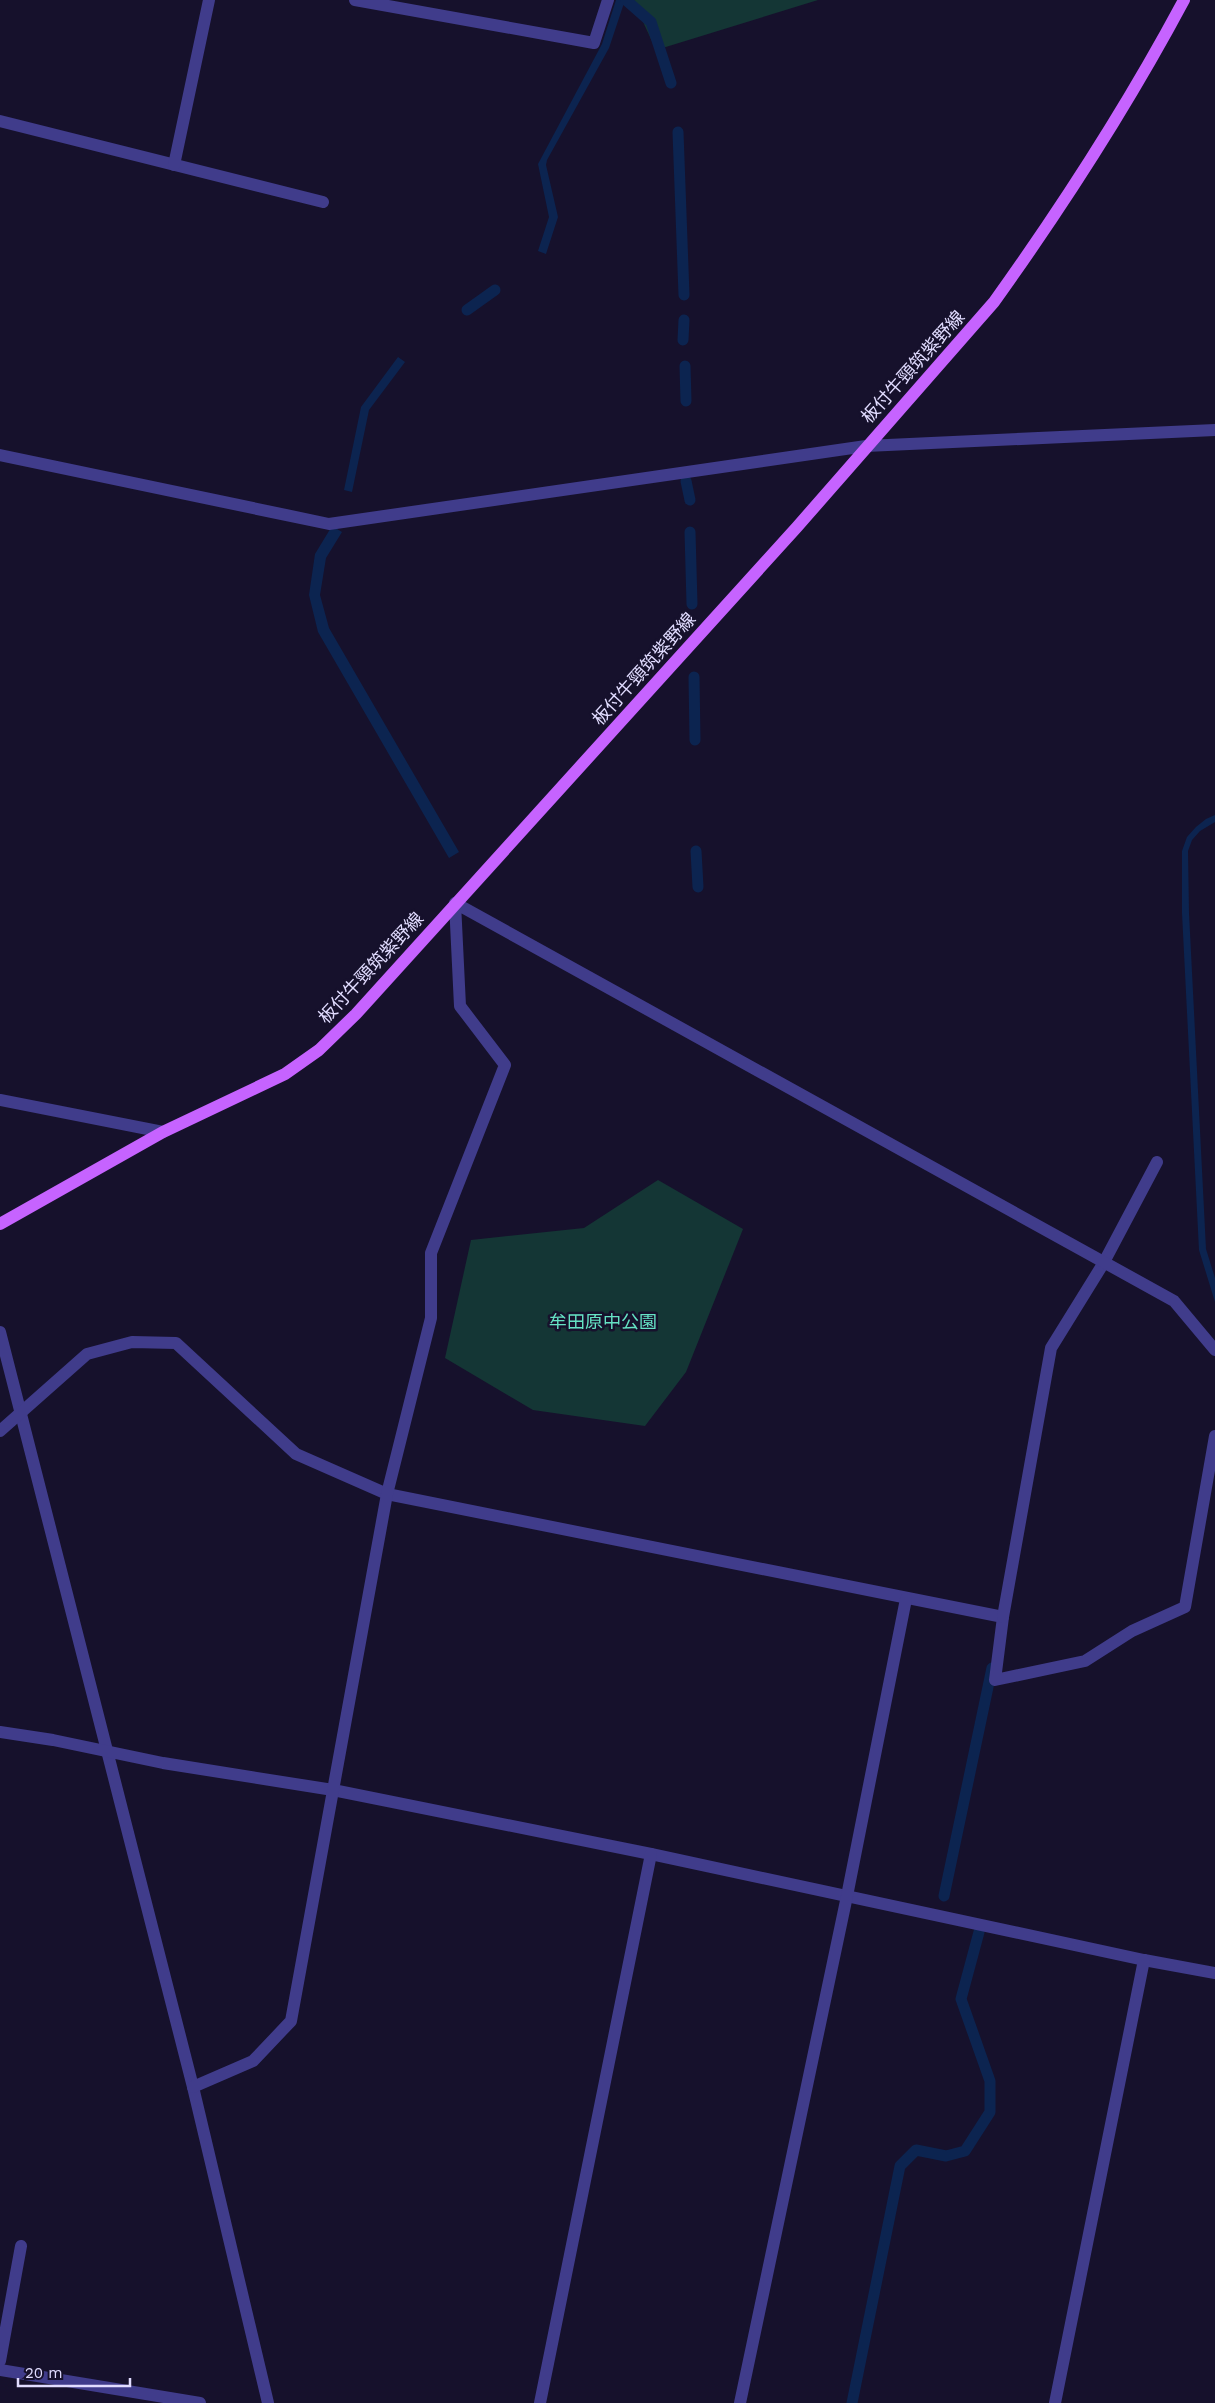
<svg xmlns="http://www.w3.org/2000/svg" width="1215" height="2403" viewBox="0 0 1215 2403" font-family="'Work Sans','Noto Sans JP',sans-serif">
<style>
.green{fill:#143635}
.water{fill:#0c2450}
.lines{fill:none;stroke-linecap:round;stroke-linejoin:round}
.stream{stroke:#0c2450;stroke-width:11}
.minor{stroke:#403c8b;stroke-width:12}
.major{stroke:#c663ff;stroke-width:12}
.labels{text-anchor:middle;stroke-width:5;stroke-linejoin:round;paint-order:stroke}
.street-label{font-size:18px;fill:#e1dcff;stroke:#16112c}
.park-label{font-size:18px;fill:#65e2c4;stroke:#16112c}
</style>
<rect width="100%" height="100%" fill="#16112c"/>
<!-- green -->
<g class="green">
<polygon points="633,0 818,0 656,50"/>
<polygon points="658,1180 743,1229 686,1372 645,1426 533,1410 445,1358 471,1240 584,1228"/>
</g>
<!-- water -->
<g class="water">
<polygon points="616,0 625,0 609,48 547,160 546,165 558,217 546,254 538,251 549,217 538,164 602,44"/>
<polygon points="398,357 405,362 369,410 352,492 344,490 361,407"/>
<polygon points="332,526 342,532 326,558 320,595 329,628 459,852 449,858 318,632 309,595 315,554"/>
<polygon points="1215,815 1215,822 1200,831 1192,840 1188,851 1189,913 1206,1249 1215,1278 1215,1302 1199,1250 1182,913 1182,851 1187,837 1196,827 1206,819"/>
</g>
<g class="lines">
<!-- stream -->
<g class="stream">
<polyline points="626,0 651,22 671,83"/>
<polyline points="678,132 684,295"/>
<polyline points="467,310 495,290"/>
<polyline points="683,340 684,320"/>
<polyline points="685,366 686,401"/>
<polyline points="686,481 690,500"/>
<polyline points="690,532 692,604"/>
<polyline points="694,677 695,740"/>
<polyline points="696,851 698,887"/>
<polyline points="944,1896 992,1668"/>
<polyline points="852,2403 900,2166 916,2150 946,2156 965,2151 990,2112 990,2081 961,1999 979,1932"/>
</g>
<!-- minor -->
<g class="minor">
<polyline points="355,0 594,43 608,0"/>
<polyline points="0,121 323,202"/>
<polyline points="174,165 209,0"/>
<polyline points="0,455 329,524 866,446 1215,430"/>
<polyline points="0,1100 163,1132"/>
<polyline points="0,1332 193,2087 268,2403"/>
<polyline points="0,1431 87,1354 132,1342 176,1343 296,1454 387,1494 1003,1617 995,1680 1085,1661 1132,1631 1185,1607 1215,1436"/>
<polyline points="1003,1617 1051,1348 1103,1264 1157,1162"/>
<polyline points="0,1732 53,1740 163,1763 333,1790 651,1854 1144,1960 1215,1973"/>
<polyline points="193,2087 253,2061 291,2021 387,1494 431,1318 431,1253 505,1065 460,1006 455,903 1174,1301 1215,1350"/>
<polyline points="0,2361 21,2246"/>
<polyline points="0,2370 200,2403"/>
<polyline points="540,2403 651,1854"/>
<polyline points="740,2403 847,1896 906,1599"/>
<polyline points="1055,2403 1144,1960"/>
</g>
<!-- major -->
<path class="major" d="M0,1224L163,1132L285,1074L319,1050L356,1014L797,527L994,302C1062,207 1129,103 1184,0"/>
</g>
<g class="labels">
<!-- street labels -->
<g class="street-label">
<text transform="translate(913 367) rotate(-48)" y="6">板付牛頸筑紫野線</text>
<text transform="translate(644 669) rotate(-48)" y="6">板付牛頸筑紫野線</text>
<text transform="translate(371 968) rotate(-47)" y="6">板付牛頸筑紫野線</text>
</g>
<!-- park labels -->
<g class="park-label">
<text x="603" y="1328">牟田原中公園</text>
</g>
</g>
<!-- scale -->
<path d="M18 2378v8h112v-8" fill="none" stroke="#e1dcff" stroke-width="2.5"/>
<text x="25" y="2378" font-size="15" fill="#e1dcff" stroke="#16112c" stroke-width="4" paint-order="stroke">20 m</text>
</svg>
